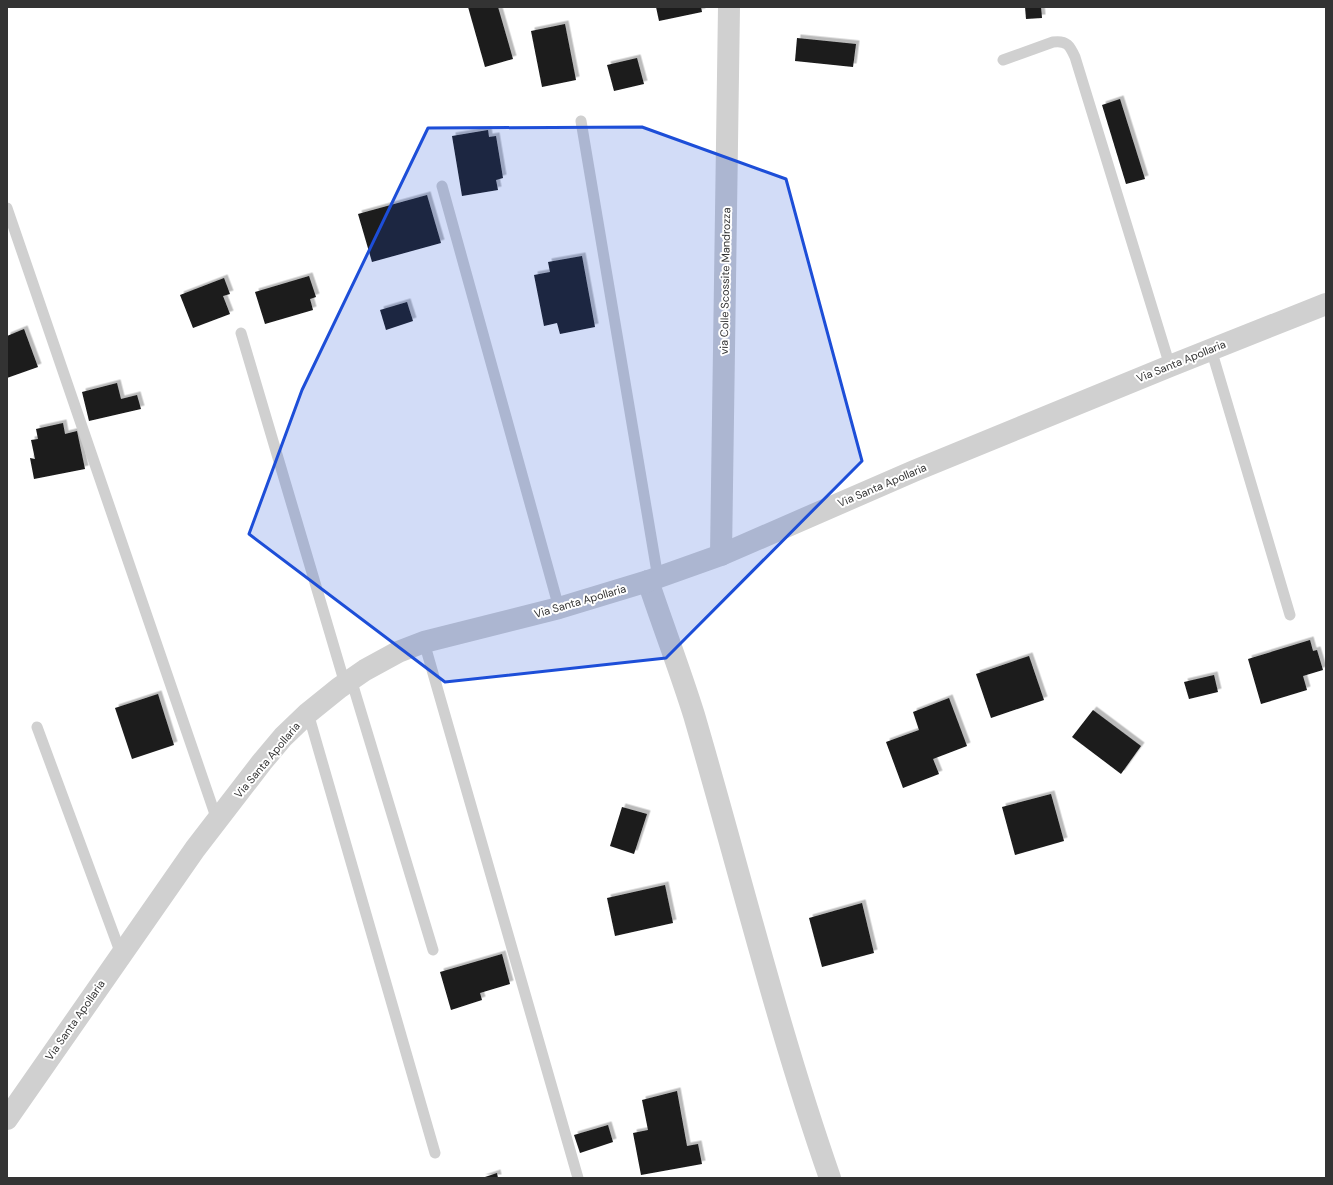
<svg xmlns="http://www.w3.org/2000/svg" width="1333" height="1185" viewBox="0 0 1333 1185" font-family="'DM Sans',sans-serif">
<style>
.building{fill:#1a1a1a;filter:url(#shadow)}
.lines{fill:none;stroke-linecap:round;stroke-linejoin:round}
.service{stroke:#d0d0d0;stroke-width:11}
.minor{stroke:#d0d0d0;stroke-width:22}
.tertiary{stroke:#d0d0d0;stroke-width:22}
.marked{fill:#1d4ed8;fill-opacity:0.2;stroke:#1d4ed8;stroke-width:3;stroke-linejoin:round}
.labels{text-anchor:middle;stroke-width:4;stroke-linejoin:round;paint-order:stroke}
.street-label{font-size:11px;fill:#333;stroke:#fff}
</style>
<defs>
<filter id="shadow"><feDropShadow dx="3.5" dy="-3.5" stdDeviation="0" flood-color="#0004"/></filter>
</defs>
<rect width="100%" height="100%" fill="#fff"/>
<!-- building -->
<g class="building">
<polygon points="468,7 498,7 513,59 485,67"/>
<polygon points="656,7 701,7 702,12 659,21"/>
<polygon points="1025,7 1041,7 1042,18 1026,19"/>
<polygon points="565,24 576,80 542,87 531,31"/>
<polygon points="797,38 856,44 853,67 795,61"/>
<polygon points="637,58 644,84 614,91 607,65"/>
<polygon points="1120,99 1145,179 1126,184 1102,105"/>
<polygon points="488,130 489,137 496,136 503,178 496,180 498,190 462,196 452,136"/>
<polygon points="427,195 441,243 372,262 358,214"/>
<polygon points="582,256 595,327 560,334 557,323 544,326 534,275 550,272 548,262"/>
<polygon points="309,276 316,297 310,299 313,310 265,324 255,292"/>
<polygon points="224,278 230,294 223,296 230,314 193,328 180,295"/>
<polygon points="407,302 413,321 386,330 380,310"/>
<polygon points="24,329 38,367 7,378 7,336"/>
<polygon points="117,383 121,399 137,395 141,409 89,421 82,392"/>
<polygon points="63,423 65,434 77,431 85,469 34,479 30,458 35,459 31,440 38,439 36,429"/>
<polygon points="1310,640 1313,651 1317,650 1323,670 1303,676 1307,690 1261,704 1248,659"/>
<polygon points="1029,656 1044,700 991,718 976,674"/>
<polygon points="1214,675 1218,692 1189,699 1184,682"/>
<polygon points="158,694 174,745 132,759 115,708"/>
<polygon points="949,698 967,746 933,759 939,774 903,788 886,742 919,730 913,712"/>
<polygon points="1093,710 1141,746 1121,774 1072,737"/>
<polygon points="1051,794 1064,841 1015,855 1002,807"/>
<polygon points="622,807 647,814 634,854 610,846"/>
<polygon points="665,885 673,923 615,936 607,898"/>
<polygon points="862,903 874,953 822,967 809,918"/>
<polygon points="502,954 510,984 480,993 482,1000 451,1010 440,972"/>
<polygon points="677,1091 687,1146 698,1144 702,1164 641,1175 633,1133 648,1130 642,1100"/>
<polygon points="608,1125 613,1142 580,1153 574,1135"/>
<polygon points="497,1173 498,1178 482,1178"/>
</g>
<g class="lines">
<!-- service -->
<g class="service">
<path d="M1003,60L1053,42C1067,40 1070,46 1075,57L1170,366"/>
<polyline points="581,121 658,578"/>
<polyline points="442,186 559,608"/>
<polyline points="7,208 217,820"/>
<polyline points="241,333 345,684"/>
<polyline points="1211,349 1290,615"/>
<polyline points="424,642 578,1178"/>
<polyline points="351,679 433,950"/>
<polyline points="308,713 435,1153"/>
<polyline points="37,727 121,954"/>
</g>
<!-- minor -->
<g class="minor">
<polyline points="721,555 729,7"/>
<path d="M648,581C663,626 680,670 694,715C739,869 777,1026 830,1178"/>
</g>
<!-- tertiary -->
<polyline class="tertiary" points="7,1119 195,849 262,762 283,737 308,713 339,688 365,670 398,652 424,642 559,608 648,581 721,555 914,471 1170,366 1326,304"/>
</g>
<!-- marked area -->
<path class="marked" d="M642,127L786,179L862,461L666,658L445,682L249,534L302,390L428,128Z"/>
<g class="labels">
<!-- street labels -->
<g class="street-label">
<text transform="translate(725 281) rotate(-89)" y="4">via Colle Scossite Mandrozza</text>
<text transform="translate(1181 361) rotate(-22)" y="4">Via Santa Apollaria</text>
<text transform="translate(882 485) rotate(-23)" y="4">Via Santa Apollaria</text>
<text transform="translate(580 601) rotate(-16)" y="4">Via Santa Apollaria</text>
<text transform="translate(267 760) rotate(-50)" y="4">Via Santa Apollaria</text>
<text transform="translate(75 1020) rotate(-55)" y="4">Via Santa Apollaria</text>
</g>
</g>
<!-- border -->
<rect width="1333" height="1185" fill="none" stroke="#333333" stroke-width="16"/>
</svg>
